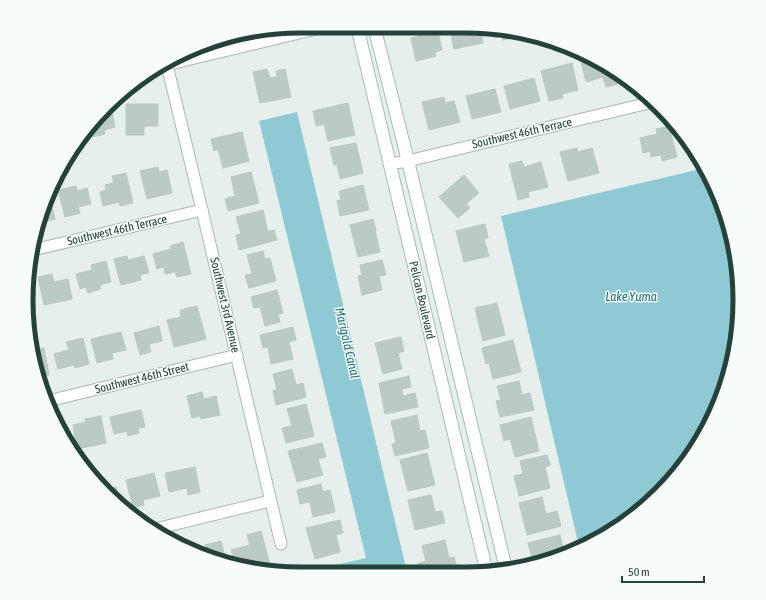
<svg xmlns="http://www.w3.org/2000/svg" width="766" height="600" viewBox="0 0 766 600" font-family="'Asap Condensed',sans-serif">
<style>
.water{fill:#8ec9d4}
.building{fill:#bbcac4;stroke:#b8c9c2}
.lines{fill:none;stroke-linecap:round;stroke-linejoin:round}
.street-casing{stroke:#a8b8b2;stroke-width:13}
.secondary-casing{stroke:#a4bbb3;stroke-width:14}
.street{stroke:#fff;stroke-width:11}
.secondary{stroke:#fff;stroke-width:12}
.labels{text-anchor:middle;stroke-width:3;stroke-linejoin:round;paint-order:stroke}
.street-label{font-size:12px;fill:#24423a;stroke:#f7fbf9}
.water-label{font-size:13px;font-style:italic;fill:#1c6f80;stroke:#f7fbf9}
.rim{fill:none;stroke:#24423a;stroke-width:5}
</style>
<rect width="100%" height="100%" fill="#e6efeb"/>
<!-- water -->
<g class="water">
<polygon points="297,112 407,572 315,570 366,558 259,121"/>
<polygon points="705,168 725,212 724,222 738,278 739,318 731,371 712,421 684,467 647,506 603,537 589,543 579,546 501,216"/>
</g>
<!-- building -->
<g class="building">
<polygon points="449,26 465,27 466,31 473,29 472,27 480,27 483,43 454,49"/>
<polygon points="492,28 522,34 522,36 503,40 502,36 494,38"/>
<polygon points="438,31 442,50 435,52 436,56 416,61 411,38"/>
<polygon points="590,60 615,73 618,84 606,87 603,77 586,82 581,62"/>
<polygon points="572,63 578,90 562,94 563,98 549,101 541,71"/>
<polygon points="267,69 270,78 277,77 276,71 285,69 291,97 260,103 253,72"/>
<polygon points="534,78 540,101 510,109 504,86"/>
<polygon points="495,89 501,112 472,119 466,96"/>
<polygon points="444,97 445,103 454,101 460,122 429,130 422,102"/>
<polygon points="348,103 355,135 328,141 324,124 316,126 313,111"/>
<polygon points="126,104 158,104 158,126 144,126 144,135 126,135"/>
<polygon points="111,106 115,127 104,130 105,134 92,137 91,132 86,133 106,107"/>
<polygon points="669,126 677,157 662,161 661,155 651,157 650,151 643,153 640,138 657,134 656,129"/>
<polygon points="678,127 691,145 683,147"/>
<polygon points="242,132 249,161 223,168 218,149 214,151 211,139"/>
<polygon points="356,143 363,173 340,179 337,164 334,165 330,148"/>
<polygon points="577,148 578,152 592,148 599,173 568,181 560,152"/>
<polygon points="522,161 524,167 541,162 548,187 528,192 529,197 518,200 509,164"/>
<polygon points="158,167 159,172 167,170 172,193 147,199 140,171"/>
<polygon points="251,172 259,203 228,211 225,199 235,196 231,177"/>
<polygon points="126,173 133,203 120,206 119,202 103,206 100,192 106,190 105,185 114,183 112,176"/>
<polygon points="464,175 479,193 466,204 470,208 458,218 439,197"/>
<polygon points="363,185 369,210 340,216 337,200 341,200 339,191"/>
<polygon points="76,186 77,191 87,188 91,204 78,207 80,213 65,217 58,190"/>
<polygon points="49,195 55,219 40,223 39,219"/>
<polygon points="263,210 268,232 274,230 277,240 239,250 236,235 241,234 236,217"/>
<polygon points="373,219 376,230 375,230 380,252 358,257 350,225"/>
<polygon points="485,224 488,238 484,239 489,256 464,262 456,231"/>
<polygon points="183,242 191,274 177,277 175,272 165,274 164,267 157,269 153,254 171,249 170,246"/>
<polygon points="263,251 265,259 270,258 276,281 249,288 245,275 252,274 247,255"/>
<polygon points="127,256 128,260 144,256 149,273 140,275 141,280 121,285 114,259"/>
<polygon points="382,260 386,275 379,276 382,290 362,295 358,276 362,275 360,265"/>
<polygon points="106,261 111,282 100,285 101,289 88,293 86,287 80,289 76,274 92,270 91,265"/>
<polygon points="52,274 54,282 68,279 72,299 44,305 38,277"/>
<polygon points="28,281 35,308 27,310 26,300"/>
<polygon points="277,290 283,313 278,314 280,322 265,326 260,307 254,308 251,297"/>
<polygon points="497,303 505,335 483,341 475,308"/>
<polygon points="197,306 206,339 174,347 167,320 181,317 180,310"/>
<polygon points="159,326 162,341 149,344 151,352 140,355 134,333"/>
<polygon points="293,327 296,340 289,342 293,359 271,364 268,347 263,348 260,335"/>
<polygon points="121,332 126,350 112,353 113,359 97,363 91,339"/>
<polygon points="401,337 404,351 398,353 402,369 383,374 375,343"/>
<polygon points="83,338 89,364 75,368 74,365 58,369 54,354 69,350 66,342"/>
<polygon points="513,340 521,372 493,379 489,363 486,364 482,348"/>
<polygon points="44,348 49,375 38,377 35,371 33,350"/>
<polygon points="292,369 296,385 303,383 306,397 276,405 273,391 277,390 273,374"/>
<polygon points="409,376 411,387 402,389 403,396 415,393 418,407 385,414 379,383"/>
<polygon points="519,381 522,395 530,393 534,410 500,417 496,401 501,400 497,386"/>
<polygon points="202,392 204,399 216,396 220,415 201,419 200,416 192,418 187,396"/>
<polygon points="306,404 314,436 286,443 282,428 292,426 287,409"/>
<polygon points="141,410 145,427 138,428 139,433 128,436 127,431 114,434 110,417"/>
<polygon points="417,415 420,431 425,430 429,448 395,456 392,444 396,443 391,421"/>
<polygon points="101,416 106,443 77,449 73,425 86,422 85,419"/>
<polygon points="531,417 539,451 515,457 510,439 504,441 500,425"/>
<polygon points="322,443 326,457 318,459 323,475 297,482 288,451"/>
<polygon points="427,453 435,485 408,491 400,460"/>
<polygon points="547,455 550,465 545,467 550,488 519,496 514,476 523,474 520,461"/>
<polygon points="195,467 200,492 188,495 187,488 169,492 165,473"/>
<polygon points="154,473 160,496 143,500 144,505 133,508 126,480"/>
<polygon points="321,484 323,492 330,490 335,512 313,517 310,502 300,504 297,490"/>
<polygon points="116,487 119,504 106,494 103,489"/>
<polygon points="431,495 435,512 442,511 445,523 415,530 408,500"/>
<polygon points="542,497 546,514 557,511 561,526 527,535 519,503"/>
<polygon points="340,520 343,533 336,535 340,552 315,559 306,528"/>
<polygon points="261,531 271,569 259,569 259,566 247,569 235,565 231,550 250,545 247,535"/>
<polygon points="560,535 565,554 554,560 543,562 542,555 532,558 528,543"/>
<polygon points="445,540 449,558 454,557 458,573 419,572 417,564 426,561 422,546"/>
<polygon points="221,541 227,563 193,552 206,548 205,545"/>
</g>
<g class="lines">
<!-- street casing -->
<g class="street-casing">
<g id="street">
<polyline points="167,65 202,210 281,544"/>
<polyline points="157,67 328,26"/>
<polyline points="389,164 408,161 653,102"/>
<polyline points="33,250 202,210"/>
<polyline points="48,401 237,355"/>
<polyline points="151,530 270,501"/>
</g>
</g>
<!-- secondary casing -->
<g class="secondary-casing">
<g id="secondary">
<polyline points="357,26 487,573"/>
<polyline points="374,26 408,161 506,569"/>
</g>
</g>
<!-- street -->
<use href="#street" class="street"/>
<!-- secondary -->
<use href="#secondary" class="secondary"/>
</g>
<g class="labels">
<!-- street labels -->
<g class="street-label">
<text transform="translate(522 133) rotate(-13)" y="4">Southwest 46th Terrace</text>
<text transform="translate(117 230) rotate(-13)" y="4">Southwest 46th Terrace</text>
<text transform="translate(422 300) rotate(77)" y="4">Pelican Boulevard</text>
<text transform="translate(225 305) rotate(77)" y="4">Southwest 3rd Avenue</text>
<text transform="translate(142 378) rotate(-14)" y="4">Southwest 46th Street</text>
</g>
<!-- water labels -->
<g class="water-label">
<text x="631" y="301">Lake Yuma</text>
<text transform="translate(348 343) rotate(77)" y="5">Marigold Canal</text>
</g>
</g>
<!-- crop -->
<path d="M0 0H766V600H0ZM300 33H466A267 267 0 0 1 733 300V300A267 267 0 0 1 466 567H300A267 267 0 0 1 33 300V300A267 267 0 0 1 300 33Z" fill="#f7fbf9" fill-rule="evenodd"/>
<path class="rim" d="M300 33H466A267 267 0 0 1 733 300V300A267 267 0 0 1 466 567H300A267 267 0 0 1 33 300V300A267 267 0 0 1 300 33Z"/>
<!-- scale -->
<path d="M622 576v6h82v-6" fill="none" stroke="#24423a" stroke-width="2"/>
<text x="628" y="576" font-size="12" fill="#24423a" stroke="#f7fbf9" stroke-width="3" paint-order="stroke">50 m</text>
</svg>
